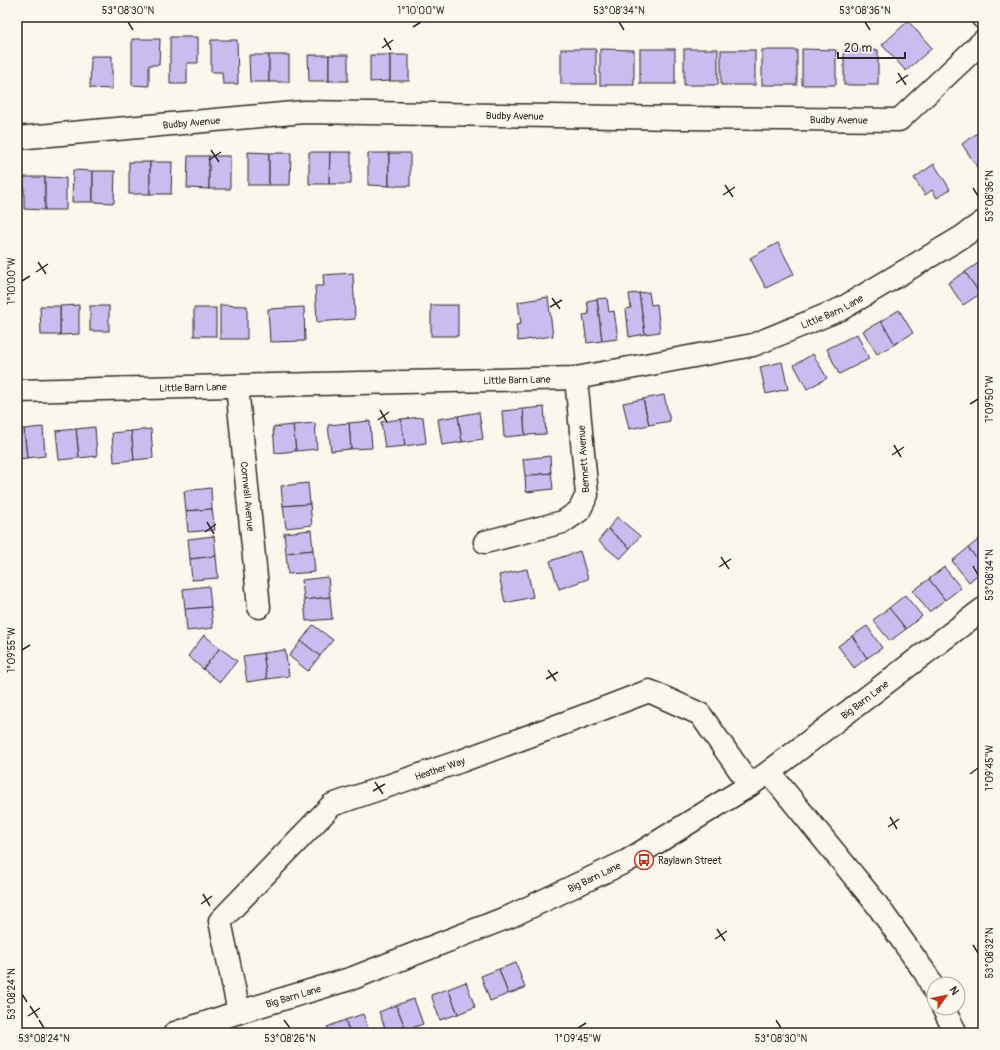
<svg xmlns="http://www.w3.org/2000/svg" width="1000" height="1050" viewBox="0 0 1000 1050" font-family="Pangolin,sans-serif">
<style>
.building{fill:#c9bdef;stroke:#2b2b2b}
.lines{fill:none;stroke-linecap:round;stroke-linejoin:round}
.minor-casing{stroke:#2b2b2b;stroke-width:25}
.minor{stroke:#fbf7ec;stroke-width:22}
.ticks{fill:none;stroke:#2b2b2b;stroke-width:1.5}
.labels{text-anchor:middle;stroke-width:3;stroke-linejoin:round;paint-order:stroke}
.street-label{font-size:10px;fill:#2b2b2b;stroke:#fbf7ec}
.poi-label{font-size:10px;fill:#2b2b2b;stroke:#fbf7ec;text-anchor:start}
.neatline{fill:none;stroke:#2b2b2b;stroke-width:1.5}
.ticks-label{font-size:10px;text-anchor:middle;fill:#2b2b2b}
</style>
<rect width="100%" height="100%" fill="#fbf7ec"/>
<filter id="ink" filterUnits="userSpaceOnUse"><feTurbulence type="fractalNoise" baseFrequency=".025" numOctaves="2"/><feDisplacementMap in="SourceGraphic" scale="8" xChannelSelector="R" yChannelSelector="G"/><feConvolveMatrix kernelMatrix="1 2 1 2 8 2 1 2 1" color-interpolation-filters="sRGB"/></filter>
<g filter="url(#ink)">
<!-- building -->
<g class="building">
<polygon points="908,21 932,48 906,71 882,45"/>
<polygon points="170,37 198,37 198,63 187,63 187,84 170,84"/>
<polygon points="132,39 160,39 159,65 149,65 149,86 132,85"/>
<polygon points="211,40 237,40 238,84 223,84 222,72 211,72"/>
<rect x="561" y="49" width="35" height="35"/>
<polygon points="600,49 634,50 634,85 600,85"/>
<rect x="640" y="49" width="35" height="35"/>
<rect x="684" y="49" width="34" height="36"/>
<polygon points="802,49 836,50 836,85 802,85"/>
<rect x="721" y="50" width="34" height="35"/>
<rect x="762" y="50" width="35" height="35"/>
<rect x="844" y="50" width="34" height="35"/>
<polygon points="249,55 269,55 269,82 250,82"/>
<rect x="269" y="55" width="20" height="27"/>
<polygon points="308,55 329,55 329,81 309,81"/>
<rect x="329" y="55" width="19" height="26"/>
<polygon points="370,55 390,55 390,81 370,82"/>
<rect x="390" y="55" width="19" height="26"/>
<polygon points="91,56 112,56 112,89 90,88"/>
<polygon points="983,129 983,167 979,170 962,144"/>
<polygon points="248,152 269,153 269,185 248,185"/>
<polygon points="309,152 330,152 329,184 309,184"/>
<polygon points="330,152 351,152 351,184 329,184"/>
<polygon points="269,153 291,153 290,185 269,185"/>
<polygon points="368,153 389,153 389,186 368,185"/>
<rect x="389" y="153" width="21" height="33"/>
<polygon points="188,156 209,156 209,189 187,188"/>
<rect x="209" y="156" width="21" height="33"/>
<rect x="129" y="162" width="21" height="32"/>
<polygon points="150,162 172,162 171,194 150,194"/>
<polygon points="934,164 950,189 937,198 932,190 925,195 914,178"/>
<polygon points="73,170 93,171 93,202 72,202"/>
<polygon points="93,171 115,171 114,203 93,202"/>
<polygon points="24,177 45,177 45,210 24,209"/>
<polygon points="45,177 66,178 66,210 45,210"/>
<polygon points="778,243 794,274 766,288 750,258"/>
<polygon points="983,260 983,292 980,294 965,272"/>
<polygon points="965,272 980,294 963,305 948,283"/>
<polygon points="353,273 355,319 317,322 315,286 324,286 323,275"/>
<polygon points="649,292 651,305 657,304 660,332 645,334 639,293"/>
<polygon points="639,293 645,334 629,337 626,309 631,308 629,294"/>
<polygon points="548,297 553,336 518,341 516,325 521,324 518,302"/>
<polygon points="607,298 609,312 614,311 618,339 602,341 597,299"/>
<polygon points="597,299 602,341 587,343 583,315 589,314 587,301"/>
<polygon points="79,305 79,334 60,335 60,306"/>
<polygon points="220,305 247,306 247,339 220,339"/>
<rect x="431" y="305" width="27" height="31"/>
<polygon points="40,306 60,306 60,335 41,335"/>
<rect x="90" y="306" width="19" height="25"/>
<polygon points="304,307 305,341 270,342 268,309"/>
<rect x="194" y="308" width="22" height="28"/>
<polygon points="899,310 913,333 895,344 881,321"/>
<polygon points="881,321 895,344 877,354 863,331"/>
<polygon points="857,334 869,359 839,374 827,349"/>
<polygon points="813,354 827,378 807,389 794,365"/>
<polygon points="782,362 788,389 766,394 760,367"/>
<polygon points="664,395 670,421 649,425 643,399"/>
<polygon points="643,399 649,425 629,429 623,403"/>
<polygon points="544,407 546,434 525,435 523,409"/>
<polygon points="523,409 525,435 504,437 502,411"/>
<polygon points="479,412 483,439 462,442 458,416"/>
<polygon points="458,416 462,442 442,445 438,419"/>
<polygon points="423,417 426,443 405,446 401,419"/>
<polygon points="401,419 405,446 385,448 381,422"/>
<polygon points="370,421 372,448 351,449 349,423"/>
<polygon points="315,423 317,449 296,451 293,425"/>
<polygon points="349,423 351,449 331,451 328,425"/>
<polygon points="293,425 296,451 275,453 273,427"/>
<polygon points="43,427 45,456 27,458 24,429"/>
<polygon points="95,427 97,456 79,458 76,429"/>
<polygon points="17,429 24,429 27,458 17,459"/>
<polygon points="76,429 79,458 59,460 56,431"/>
<polygon points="151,429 153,458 134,460 131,431"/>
<polygon points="131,431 134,460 114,462 112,433"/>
<polygon points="550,456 551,473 525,476 523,459"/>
<polygon points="551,473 553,489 526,492 525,476"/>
<polygon points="308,483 310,504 283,506 281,486"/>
<polygon points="211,488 212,509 186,511 184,491"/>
<polygon points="310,504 312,525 286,528 283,506"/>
<polygon points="212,509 215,530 188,532 186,511"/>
<polygon points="617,517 640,536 630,548 608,529"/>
<polygon points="608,529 630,548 620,559 598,541"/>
<polygon points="311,530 313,550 286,553 284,533"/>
<polygon points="214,536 216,556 190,559 188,539"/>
<polygon points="983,536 983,566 968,548"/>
<polygon points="968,548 983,566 983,570 969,582 952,561"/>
<polygon points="313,550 315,572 288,574 286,553"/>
<polygon points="580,551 588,579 559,589 550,561"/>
<polygon points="216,556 218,578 192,580 190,559"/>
<polygon points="944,567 961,588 945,600 929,579"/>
<polygon points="527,569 533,597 505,603 499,575"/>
<polygon points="328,577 330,597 304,600 302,580"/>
<polygon points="929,579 945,600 929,612 913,591"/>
<polygon points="209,586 211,607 185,609 183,589"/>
<polygon points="905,595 922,616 906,629 889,608"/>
<polygon points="330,597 332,619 306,621 304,600"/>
<polygon points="211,607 213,628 187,631 185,609"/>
<polygon points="889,608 906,629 890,641 873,620"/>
<polygon points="313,625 333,640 320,656 301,641"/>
<polygon points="867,626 882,648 867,658 852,636"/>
<polygon points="204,635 220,648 203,669 188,656"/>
<polygon points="852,636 867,658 854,668 838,646"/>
<polygon points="301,641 320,656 308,671 289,656"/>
<polygon points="220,648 237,661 220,682 203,669"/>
<polygon points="285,650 289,676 267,679 263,653"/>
<polygon points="263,653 267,679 247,682 243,656"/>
<polygon points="516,963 525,988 508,994 499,969"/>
<polygon points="499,969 508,994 490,1001 481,976"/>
<polygon points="466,982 475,1007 458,1014 448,989"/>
<polygon points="448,989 458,1014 440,1020 431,995"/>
<polygon points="414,999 423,1024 406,1030 396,1005"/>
<polygon points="396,1005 406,1030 398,1033 387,1033 379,1012"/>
<polygon points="363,1014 370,1033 350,1033 345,1020"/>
<polygon points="345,1020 350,1033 330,1033 327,1027"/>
</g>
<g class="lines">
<!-- minor casing -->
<g class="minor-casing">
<g id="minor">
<polyline points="982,17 983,18"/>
<path id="s1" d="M17,138L304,112L682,118L899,120L983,41"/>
<path id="s2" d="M237,386L259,607"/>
<path id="s3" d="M17,391L576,378L753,345L841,309L962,237L983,222"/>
<polyline points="485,542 563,522 579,511 587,495 576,378"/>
<polyline points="769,772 875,902 926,974 934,990"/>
<polyline points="943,1008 956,1033"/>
<path id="s4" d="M239,1012L220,921L332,805L461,761L581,717L649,691L700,714L750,785"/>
<path id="s5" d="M175,1033L239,1012L353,978L511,916L627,861L750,785L769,772L983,609"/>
</g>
</g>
<!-- minor -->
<use href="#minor" class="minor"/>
</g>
</g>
<!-- ticks -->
<path class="ticks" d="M128,22L133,30M619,22L624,30M865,22L870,30M413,27L421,22M384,38L391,50M382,48L393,40M898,73L906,85M896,83L908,75M211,150L219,162M209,160L221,152M725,185L733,197M973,188L978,196M723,195L735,187M38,262L46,274M36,272L48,264M22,281L30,276M552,298L560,309M550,307L562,300M970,404L978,399M380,410L387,422M378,420L389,412M894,445L901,457M892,455L904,447M207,522L214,534M205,532L216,524M721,557L729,569M973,566L978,575M719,567L731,559M22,650L30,645M548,670L556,681M546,679L558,672M970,774L978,768M375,782L383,794M373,791L385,784M890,817L897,829M888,827L899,819M203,894L210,906M201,904L212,896M717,929L725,941M715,939L727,931M973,945L978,953M22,994L27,1002M30,1006L38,1018M28,1016L40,1008M39,1020L44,1028M284,1020L290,1028M776,1020L781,1028M578,1028L586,1023"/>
<!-- icons -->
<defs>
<g id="bus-ring" transform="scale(1)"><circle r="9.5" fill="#fbf7ec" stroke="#c8321e" stroke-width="1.5"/><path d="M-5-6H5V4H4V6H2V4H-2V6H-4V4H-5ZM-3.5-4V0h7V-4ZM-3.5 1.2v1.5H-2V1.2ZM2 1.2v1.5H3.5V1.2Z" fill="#c8321e"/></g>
</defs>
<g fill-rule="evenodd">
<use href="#bus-ring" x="644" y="860"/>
</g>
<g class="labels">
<!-- street labels -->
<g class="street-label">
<text dy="4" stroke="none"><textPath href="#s1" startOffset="499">Budby Avenue</textPath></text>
<text dy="4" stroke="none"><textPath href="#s1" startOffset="823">Budby Avenue</textPath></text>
<text dy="4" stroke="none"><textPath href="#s1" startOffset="175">Budby Avenue</textPath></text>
<text dy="4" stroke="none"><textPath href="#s3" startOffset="825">Little Barn Lane</textPath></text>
<text dy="4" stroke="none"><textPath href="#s3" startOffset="500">Little Barn Lane</textPath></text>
<text dy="4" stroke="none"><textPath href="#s3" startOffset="176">Little Barn Lane</textPath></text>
<text transform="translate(583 459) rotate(-94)" y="4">Bennett Avenue</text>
<text dy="4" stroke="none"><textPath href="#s2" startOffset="111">Cornwall Avenue</textPath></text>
<text dy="4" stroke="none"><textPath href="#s5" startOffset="772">Big Barn Lane</textPath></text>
<text dy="4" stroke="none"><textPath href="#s4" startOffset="368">Heather Way</textPath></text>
<text dy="4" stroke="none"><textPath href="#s5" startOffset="448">Big Barn Lane</textPath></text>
<text dy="4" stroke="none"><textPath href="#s5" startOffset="124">Big Barn Lane</textPath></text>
</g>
<!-- poi labels -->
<g class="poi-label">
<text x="658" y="864">Raylawn Street</text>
</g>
</g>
<!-- margin -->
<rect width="1000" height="1050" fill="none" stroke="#fbf7ec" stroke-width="44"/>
<!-- north arrow -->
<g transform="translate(946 996) rotate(57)"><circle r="19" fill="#fbf7ec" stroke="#a8a59f"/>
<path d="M0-3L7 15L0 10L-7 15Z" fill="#c8321e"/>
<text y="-6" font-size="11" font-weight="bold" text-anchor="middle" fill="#2b2b2b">N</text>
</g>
<!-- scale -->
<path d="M838 52v6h67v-6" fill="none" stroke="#2b2b2b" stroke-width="2"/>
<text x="844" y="52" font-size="12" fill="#2b2b2b" stroke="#fbf7ec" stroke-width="3" paint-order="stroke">20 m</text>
<rect x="22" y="22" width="956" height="1006" class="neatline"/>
<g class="ticks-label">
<text x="128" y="14">53°08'30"N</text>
<text x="421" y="14">1°10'00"W</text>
<text x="619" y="14">53°08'34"N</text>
<text x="865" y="14">53°08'36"N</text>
<text transform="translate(989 196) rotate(-90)" y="4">53°08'36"N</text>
<text transform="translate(11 281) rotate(-90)" y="4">1°10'00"W</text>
<text transform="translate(989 399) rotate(-90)" y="4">1°09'50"W</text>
<text transform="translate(989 575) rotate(-90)" y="4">53°08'34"N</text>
<text transform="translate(11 650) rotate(-90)" y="4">1°09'55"W</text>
<text transform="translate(989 768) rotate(-90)" y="4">1°09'45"W</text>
<text transform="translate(989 953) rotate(-90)" y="4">53°08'32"N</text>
<text transform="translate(11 994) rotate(-90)" y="4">53°08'24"N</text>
<text x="44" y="1042">53°08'24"N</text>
<text x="290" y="1042">53°08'26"N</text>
<text x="578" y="1042">1°09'45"W</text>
<text x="781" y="1042">53°08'30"N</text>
</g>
</svg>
